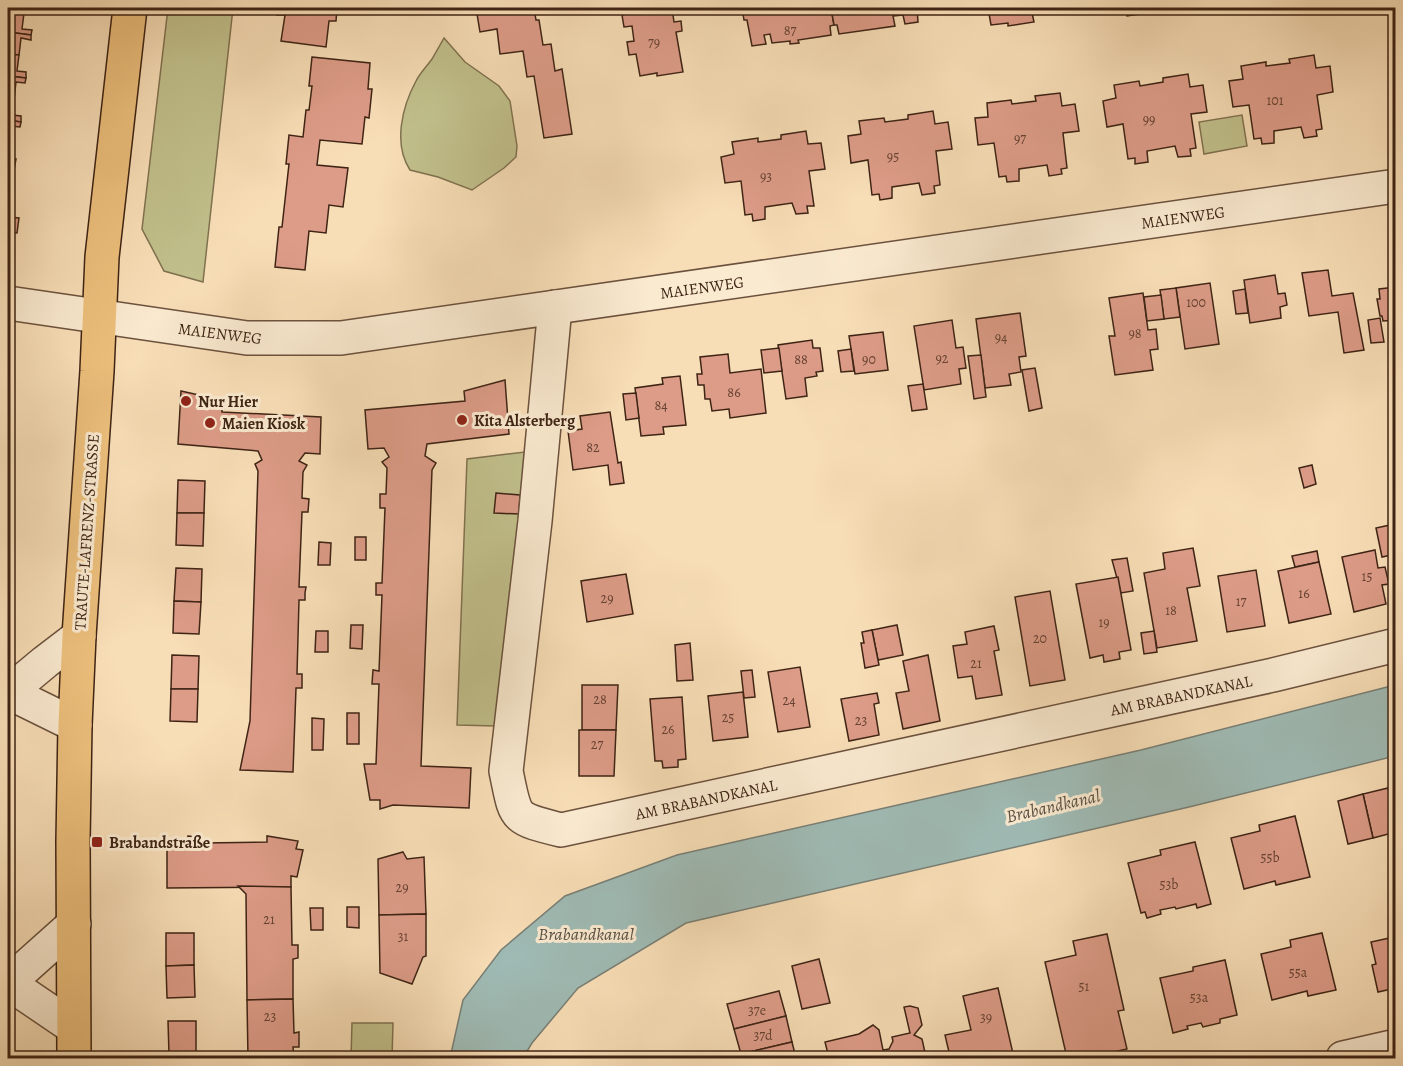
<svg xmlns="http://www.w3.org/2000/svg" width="1403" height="1066" viewBox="0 0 1403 1066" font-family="Alegreya,serif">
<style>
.green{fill:#c1c08c;stroke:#807250;stroke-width:1.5}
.water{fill:#9fbbb5;stroke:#787f75;stroke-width:1.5}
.building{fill:#dd9c88;stroke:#3e2415;stroke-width:1.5}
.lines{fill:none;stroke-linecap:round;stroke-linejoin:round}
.minor-casing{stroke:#6c523e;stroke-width:36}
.major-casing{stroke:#3e2415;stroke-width:36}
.minor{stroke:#faead0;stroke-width:33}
.major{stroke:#ecbf7c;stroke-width:33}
.poi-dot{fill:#8f2418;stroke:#faead0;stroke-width:2}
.labels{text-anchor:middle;stroke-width:6;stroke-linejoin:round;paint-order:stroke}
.number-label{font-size:14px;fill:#664232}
.street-label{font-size:16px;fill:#3e2415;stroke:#faead0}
.poi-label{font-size:16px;font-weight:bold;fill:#3e2415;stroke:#faead0;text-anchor:start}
.water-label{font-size:18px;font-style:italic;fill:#5b5145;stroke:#faead0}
</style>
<rect width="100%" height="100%" fill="#f8deb7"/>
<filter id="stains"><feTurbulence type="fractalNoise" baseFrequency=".00333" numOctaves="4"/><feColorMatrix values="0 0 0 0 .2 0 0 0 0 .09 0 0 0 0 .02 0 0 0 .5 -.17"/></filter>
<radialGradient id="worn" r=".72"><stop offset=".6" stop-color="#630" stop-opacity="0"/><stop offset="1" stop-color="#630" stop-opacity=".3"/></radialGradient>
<!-- green -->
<g class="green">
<polygon points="168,8 233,8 203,282 164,271 142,229"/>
<path d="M444,38L465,62L499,86L510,101L517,146L516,157L504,168L472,190L438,177L410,170C393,144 402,107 416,81C420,73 427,66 432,59C436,52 440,45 444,38Z"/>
<polygon points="1242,115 1247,146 1204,154 1199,122"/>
<polygon points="525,452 514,576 496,726 457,725 467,459"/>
<polygon points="352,1023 393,1023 392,1058 351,1058"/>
</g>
<!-- water -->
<polygon class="water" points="1395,685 1395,756 1189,807 686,923 578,988 532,1043 523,1058 450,1058 463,1000 501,950 565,896 677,855 1141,750"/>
<!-- building -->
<g class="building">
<polygon points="277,8 337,8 336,21 329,21 326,47 281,41 285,15 277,15"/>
<polygon points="476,8 534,8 536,20 539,20 543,45 551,44 555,71 562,69 572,134 544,138 534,76 527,77 523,51 500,54 497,29 480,32"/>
<polygon points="629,8 672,8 674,22 681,21 682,31 676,32 683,72 657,76 657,73 640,76 636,54 629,55 627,42 634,41 632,26 624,27 622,15 630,13"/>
<polygon points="742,8 831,8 834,25 830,26 831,35 798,40 799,43 790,44 790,41 772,43 770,34 764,35 766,44 752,46 747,20 744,20"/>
<polygon points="831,8 917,8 918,22 905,24 903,15 893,16 895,26 839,34 837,25 834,25"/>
<polygon points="988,8 1031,8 1034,22 1008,26 1008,23 991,25"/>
<polygon points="1126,8 1183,8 1127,16"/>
<polygon points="8,10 24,13 22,29 32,30 31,35 8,32"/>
<polygon points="8,32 31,35 31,40 21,38 19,55 8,54"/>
<polygon points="8,54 19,55 17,71 26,72 26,78 8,76"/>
<polygon points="1314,55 1316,68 1330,66 1333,92 1317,95 1322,129 1316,130 1317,136 1304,138 1301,127 1274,131 1274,143 1262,144 1261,138 1254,139 1249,105 1233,107 1229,81 1243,79 1241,66 1266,62 1266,66 1290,63 1289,59"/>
<polygon points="312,57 370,63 368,89 372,89 369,118 365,117 362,144 320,140 317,165 348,168 343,207 329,205 326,233 309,231 305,270 275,267 279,227 282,227 289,164 286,164 289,135 303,137 306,110 309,110 312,86 309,86"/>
<polygon points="1188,74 1190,87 1203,85 1207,112 1191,114 1196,148 1190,149 1191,156 1178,157 1175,146 1147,151 1148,162 1135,164 1135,158 1128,159 1123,124 1107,127 1103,101 1116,98 1114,85 1139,81 1140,86 1163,82 1163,78"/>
<polygon points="8,76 26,78 25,83 16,82 14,99 8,98"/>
<polygon points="1060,93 1062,106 1075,104 1079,131 1063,133 1067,168 1061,169 1062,174 1049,176 1047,165 1019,169 1019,181 1007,182 1006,176 999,177 994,143 978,145 975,118 988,117 987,103 1011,100 1012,104 1036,101 1035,96"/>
<polygon points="8,98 14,99 12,115 21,116 21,122 8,120"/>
<polygon points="933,111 935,124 948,122 952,149 936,151 940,185 934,186 935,193 922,195 919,183 892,187 892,198 880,200 879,194 872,195 868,160 851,163 848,136 861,134 859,121 884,118 885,122 908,119 908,115"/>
<polygon points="8,120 21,122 20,127 10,126 8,144"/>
<polygon points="806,131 808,144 821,143 825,169 809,171 814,206 807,206 808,213 796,214 792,203 765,207 765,219 753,221 752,214 745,215 741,181 725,183 721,157 734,154 732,142 758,138 758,142 781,139 781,135"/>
<polygon points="8,158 16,159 14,170 8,168"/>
<polygon points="8,197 11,198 9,217 19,218 17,233 8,232"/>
<polygon points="1328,270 1332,296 1353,293 1364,350 1344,353 1338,312 1309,316 1302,273"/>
<polygon points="1275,275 1278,294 1285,293 1287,305 1280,307 1281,318 1250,323 1244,280"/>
<polygon points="1210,283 1219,344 1185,349 1176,288"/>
<polygon points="1396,287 1396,320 1383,321 1382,316 1380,316 1377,299 1380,299 1379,289"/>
<polygon points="1176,288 1180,317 1164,319 1160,290"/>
<polygon points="1245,289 1248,313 1236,314 1233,291"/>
<polygon points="1143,293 1148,330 1156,329 1158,349 1150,350 1153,370 1115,375 1109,336 1115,336 1109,298"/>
<polygon points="1161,295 1164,319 1147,321 1144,297"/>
<polygon points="1020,313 1026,356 1019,357 1021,372 1009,374 1011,385 985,388 976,319"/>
<polygon points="1380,318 1384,342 1371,343 1368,320"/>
<polygon points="952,320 956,348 963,347 966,368 959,369 961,384 924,390 914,326"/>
<polygon points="883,332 888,370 855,374 849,336"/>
<polygon points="812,340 813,348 820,348 823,371 816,372 817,376 805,378 807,396 786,399 778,345"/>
<polygon points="779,348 782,371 764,373 761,350"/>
<polygon points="851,349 854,371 841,372 838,351"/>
<polygon points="728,354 730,373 761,369 766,413 730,418 729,409 712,411 710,399 705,399 704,385 698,385 697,374 702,374 700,357"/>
<polygon points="981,355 986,397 974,399 968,356"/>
<polygon points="1035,368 1042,408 1029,411 1022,370"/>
<polygon points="680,376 686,425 663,427 664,434 641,436 635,388 663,384 662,378"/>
<polygon points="505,380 509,434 427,444 425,456 436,463 432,470 421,766 471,768 469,808 393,805 380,809 380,800 370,800 364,764 376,764 379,684 372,684 373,670 379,671 382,595 376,595 376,583 382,583 385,508 380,508 380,494 386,494 387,468 382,462 389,457 384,448 368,449 365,410 465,401 464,391"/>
<polygon points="923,384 927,409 912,411 908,386"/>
<polygon points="181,391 222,400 222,412 321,417 320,454 305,453 299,461 307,465 303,472 302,498 309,499 308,512 302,512 299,587 306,587 305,593 305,600 299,600 297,674 302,674 302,688 296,688 293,772 240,770 250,721 258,471 255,464 262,460 258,451 178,444"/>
<polygon points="636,393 639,418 626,420 623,394"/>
<polygon points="610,412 618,463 621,462 624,483 610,485 608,465 573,470 568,431 582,429 580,416"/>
<polygon points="1312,465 1316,484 1304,488 1299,468"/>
<polygon points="178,480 205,481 204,513 177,513"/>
<polygon points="496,493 520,495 519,514 494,513"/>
<polygon points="177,513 204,513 203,546 176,545"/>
<polygon points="1390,525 1396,554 1382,557 1376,528"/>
<rect x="355" y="537" width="11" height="23"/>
<polygon points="319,542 331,543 330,565 318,565"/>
<polygon points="1193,548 1200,586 1187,588 1197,641 1157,648 1144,573 1165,569 1163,553"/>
<polygon points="1375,550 1378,568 1385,567 1389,584 1382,585 1386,604 1354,612 1342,557"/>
<polygon points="1317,551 1319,562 1295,567 1292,556"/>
<polygon points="1127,558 1133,591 1121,593 1112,560"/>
<polygon points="1319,562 1331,614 1289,623 1278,571"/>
<polygon points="176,568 202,569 201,602 174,601"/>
<polygon points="1256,570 1265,626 1227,632 1218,576"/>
<polygon points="626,574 633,614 587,622 581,581"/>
<polygon points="1118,577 1131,650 1119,652 1120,659 1104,662 1103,655 1090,658 1076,584"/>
<polygon points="1050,591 1065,680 1030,686 1015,597"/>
<polygon points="174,601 201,602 199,634 173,633"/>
<polygon points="351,625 363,625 362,649 350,648"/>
<polygon points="897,625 903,655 878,660 872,630"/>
<polygon points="994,626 999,650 994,651 1002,695 976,699 972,676 958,678 953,646 967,644 965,632"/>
<polygon points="872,630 879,665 865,668 861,643 864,643 862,632"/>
<polygon points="316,631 328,631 328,652 315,652"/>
<polygon points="1154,631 1157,652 1144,654 1141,633"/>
<polygon points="690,643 693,680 677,681 675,645"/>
<polygon points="172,655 199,656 198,689 171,689"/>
<polygon points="928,655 940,721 903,729 896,693 909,691 903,661"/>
<polygon points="800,667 810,727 778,732 768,672"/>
<polygon points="752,670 755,697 744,698 741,671"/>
<polygon points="582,685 618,685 616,730 582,730"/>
<polygon points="171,689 198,689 197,722 170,721"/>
<polygon points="743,692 748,737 713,741 708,696"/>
<polygon points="877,693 879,703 874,704 879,735 849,741 841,699"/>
<polygon points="682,697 686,759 678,760 678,767 663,768 662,761 655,761 650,699"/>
<rect x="347" y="713" width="12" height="31"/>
<polygon points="312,718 324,719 323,750 312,750"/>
<polygon points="579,730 616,730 614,776 579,776"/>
<polygon points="1388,788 1396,821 1396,832 1373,838 1363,794"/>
<polygon points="1363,794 1373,838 1348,844 1338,801"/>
<polygon points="1295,816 1310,877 1276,885 1275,881 1244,889 1231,838 1260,831 1259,825"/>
<polygon points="188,836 195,837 203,843 267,842 267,836 298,841 296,849 303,850 297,877 291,876 291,887 167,888 167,843 188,843"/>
<polygon points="1195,842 1211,904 1197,908 1196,904 1176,909 1175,907 1160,910 1161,914 1147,918 1145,912 1141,913 1128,863 1161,855 1160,850"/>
<polygon points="403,852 407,859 424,857 426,914 379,915 378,859"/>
<polygon points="238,886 291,887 292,945 298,945 298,958 293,959 293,999 247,1000 246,894"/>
<polygon points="347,907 359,907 359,928 347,927"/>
<polygon points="310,908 323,908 323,930 311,930"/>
<polygon points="426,914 426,956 423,957 412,984 380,973 379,915"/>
<polygon points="1396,918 1396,936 1394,937 1390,920"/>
<polygon points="166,933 194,933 194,965 166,966"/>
<polygon points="1322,933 1336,990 1308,996 1307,991 1272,1000 1261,954 1291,947 1290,940"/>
<polygon points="1107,934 1124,1010 1118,1011 1127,1049 1087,1058 1067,1058 1045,962 1076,955 1073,941"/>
<polygon points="1394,937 1396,988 1378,992 1372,965 1376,964 1371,942"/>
<polygon points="819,959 830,1003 802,1009 792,966"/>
<polygon points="1225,960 1237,1015 1220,1019 1220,1023 1203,1027 1201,1023 1187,1026 1188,1029 1173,1033 1160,978 1193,971 1193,967"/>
<polygon points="194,965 195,997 167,998 166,966"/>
<polygon points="998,988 1014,1058 829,1058 825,1042 859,1034 873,1025 879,1030 883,1050 889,1049 893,1041 892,1037 910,1033 904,1007 910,1006 918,1008 922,1025 914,1035 922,1039 926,1057 949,1052 945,1035 971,1030 963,996"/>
<polygon points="779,991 786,1016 734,1029 727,1004"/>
<polygon points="293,999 294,1033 299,1032 299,1047 293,1047 294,1058 248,1058 247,1000"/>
<polygon points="786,1016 792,1042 741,1054 734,1029"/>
<polygon points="168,1021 196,1021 196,1053 169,1054"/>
<polygon points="792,1042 796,1058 742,1058 741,1054"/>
<polygon points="196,1053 197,1058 169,1058 169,1054"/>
</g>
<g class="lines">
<!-- minor casing -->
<g class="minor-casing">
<g id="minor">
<polyline points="8,303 247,338 341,338 1396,186"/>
<path d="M555,307L535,521L506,771C516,819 512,818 561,830L1273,675L1396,645"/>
<polyline points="8,692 75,725"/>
<polyline points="9,692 45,662 79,636"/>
<polyline points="8,983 74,924"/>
<polyline points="8,983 73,1027"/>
<polyline points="1343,1058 1396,1046"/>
</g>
</g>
<!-- major casing -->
<g class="major-casing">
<polyline id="major" points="74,1058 73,841 75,725 79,636 97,371 102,257 130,8"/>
</g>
<!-- minor -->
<use href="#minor" class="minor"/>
<!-- major -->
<use href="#major" class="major"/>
</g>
<!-- markers -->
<g class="poi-dot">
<circle cx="186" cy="401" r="6"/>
<circle cx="462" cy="420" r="6"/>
<circle cx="210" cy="423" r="6"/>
<rect x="91" y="836" width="12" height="12" rx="3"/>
</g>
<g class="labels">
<!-- number labels -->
<g class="number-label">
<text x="790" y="35">87</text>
<text x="654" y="47">79</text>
<text x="1275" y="105">101</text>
<text x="1149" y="124">99</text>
<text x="1020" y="143">97</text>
<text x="893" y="161">95</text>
<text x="766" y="181">93</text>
<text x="1196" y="307">100</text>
<text x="1135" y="338">98</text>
<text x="1001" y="342">94</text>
<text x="942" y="363">92</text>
<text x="801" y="364">88</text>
<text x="869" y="364">90</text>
<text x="734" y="397">86</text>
<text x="661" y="410">84</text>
<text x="593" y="452">82</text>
<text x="1367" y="581">15</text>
<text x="1304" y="598">16</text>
<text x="607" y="603">29</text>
<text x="1241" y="606">17</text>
<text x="1171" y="615">18</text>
<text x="1104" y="627">19</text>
<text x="1040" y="643">20</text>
<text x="976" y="668">21</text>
<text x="600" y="704">28</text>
<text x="789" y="705">24</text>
<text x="728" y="722">25</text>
<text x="861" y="725">23</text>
<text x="668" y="734">26</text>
<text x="597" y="749">27</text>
<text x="1270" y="862">55b</text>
<text x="1169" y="889">53b</text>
<text x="402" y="892">29</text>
<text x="269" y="924">21</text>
<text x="403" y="941">31</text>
<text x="1298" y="977">55a</text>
<text x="1084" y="991">51</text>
<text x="1199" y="1002">53a</text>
<text x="757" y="1015">37e</text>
<text x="270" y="1021">23</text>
<text x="986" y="1022">39</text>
<text x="763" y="1040">37d</text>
</g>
<!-- street labels -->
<g class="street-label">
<text transform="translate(1183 217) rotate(-8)" y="6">MAIENWEG</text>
<text transform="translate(702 287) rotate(-8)" y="6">MAIENWEG</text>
<text transform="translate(220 333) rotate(7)" y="6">MAIENWEG</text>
<text transform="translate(86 532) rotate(-86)" y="6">TRAUTE-LAFRENZ-STRASSE</text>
<text transform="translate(1181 695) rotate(-12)" y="6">AM BRABANDKANAL</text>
<text transform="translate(706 799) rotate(-12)" y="6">AM BRABANDKANAL</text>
</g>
<!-- poi labels -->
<g class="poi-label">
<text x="198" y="407">Nur Hier</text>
<text x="474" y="426">Kita Alsterberg</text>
<text x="222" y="429">Maien Kiosk</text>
<text x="109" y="848">Brabandstraße</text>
</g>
<!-- water labels -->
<g class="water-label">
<text transform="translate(1053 806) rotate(-13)" y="6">Brabandkanal</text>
<text x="586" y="940">Brabandkanal</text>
</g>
</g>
<!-- margin -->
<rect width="1403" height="1066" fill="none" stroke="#f8deb7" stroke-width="30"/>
<rect x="9" y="9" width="1385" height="1048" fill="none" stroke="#3e2415" stroke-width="3"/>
<rect x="15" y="15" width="1373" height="1036" fill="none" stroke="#3e2415" stroke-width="1.5"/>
<rect width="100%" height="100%" filter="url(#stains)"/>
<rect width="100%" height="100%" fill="url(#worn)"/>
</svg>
